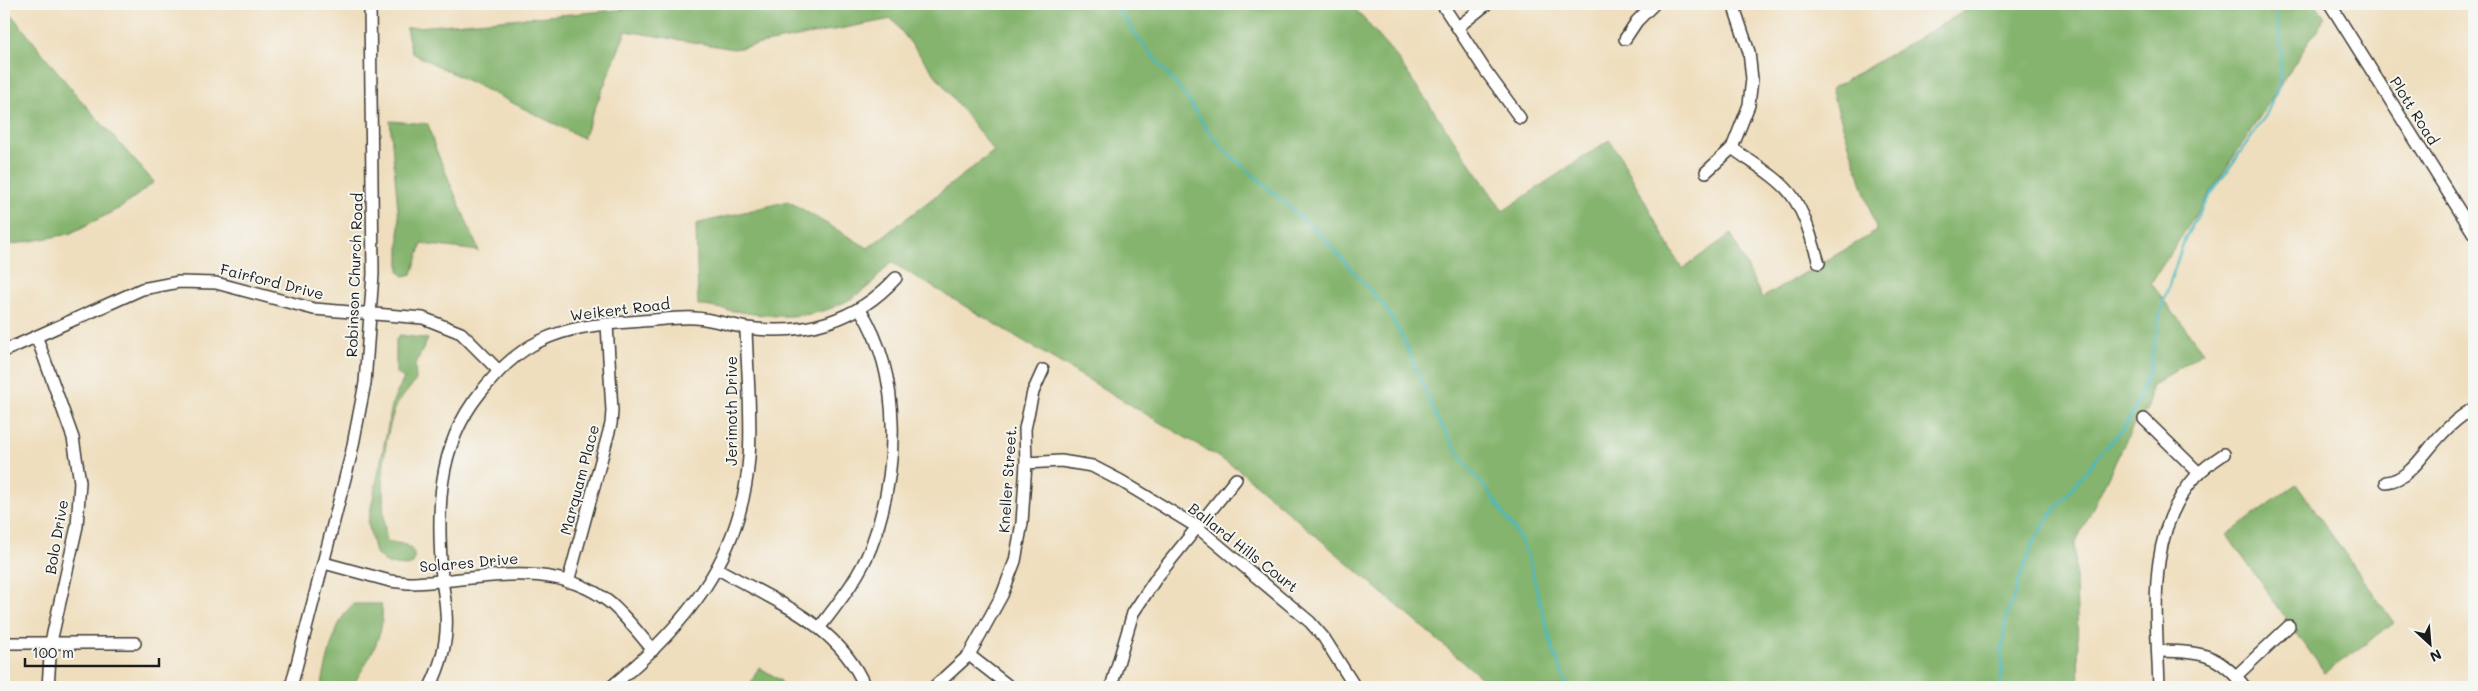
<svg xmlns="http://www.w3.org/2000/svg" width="2478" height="691" viewBox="0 0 2478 691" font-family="Mali,sans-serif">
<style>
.forest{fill:#84b46d;stroke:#506844}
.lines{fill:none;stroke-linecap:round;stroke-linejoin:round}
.stream{stroke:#4ab9c0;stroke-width:2.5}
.minor-casing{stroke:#3c3934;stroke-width:14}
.minor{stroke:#fff;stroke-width:11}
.labels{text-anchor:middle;stroke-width:4;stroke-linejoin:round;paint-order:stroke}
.street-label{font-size:15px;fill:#1c1c1c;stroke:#f6f6f2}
</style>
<rect width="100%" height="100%" fill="#f6f6f2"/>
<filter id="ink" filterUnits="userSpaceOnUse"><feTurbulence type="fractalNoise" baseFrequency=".02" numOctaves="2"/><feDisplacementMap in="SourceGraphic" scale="10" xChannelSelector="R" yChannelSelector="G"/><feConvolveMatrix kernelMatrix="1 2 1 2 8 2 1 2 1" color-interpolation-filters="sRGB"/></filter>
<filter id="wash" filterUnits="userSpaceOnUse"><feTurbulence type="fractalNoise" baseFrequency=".0096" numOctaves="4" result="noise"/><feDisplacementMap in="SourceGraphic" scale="20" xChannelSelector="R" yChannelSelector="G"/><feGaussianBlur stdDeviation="1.12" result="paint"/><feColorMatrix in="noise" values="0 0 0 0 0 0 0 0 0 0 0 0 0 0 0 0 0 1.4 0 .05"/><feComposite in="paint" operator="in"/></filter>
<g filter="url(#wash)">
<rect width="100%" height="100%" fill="#efdebd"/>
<!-- forest -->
<g class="forest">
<polygon points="4,4 12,4 6,8 78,97 154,182 122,207 69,234 4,246"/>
<path d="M665,4H1351L1395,55L1503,211L1609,140L1619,154L1682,269L1731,234L1762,298L1877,231L1831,89L1977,4H2316L2325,17L2151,283L2203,352L2151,387L2148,409L2134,424L2075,544L2079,687H1489L1490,685L1238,469L891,262C882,272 873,284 861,292C808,330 758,314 698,305L696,224L788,201L868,248L994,151L892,19L734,49L626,31L583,138L412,53L406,28L665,6Z"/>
<polygon points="390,121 428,124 434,145 479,251 422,244 412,274 404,276 399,272 399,220"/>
<path d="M400,335L428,339L415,365L416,380C409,390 397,401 394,412C380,450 382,502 386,541C401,544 419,544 413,564L407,566L388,564L375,553L368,523L393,401L404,378L396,373V340Z"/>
<polygon points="2296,484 2394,623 2325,673 2227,535"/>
<path d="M354,604H381C388,634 366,662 352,687H321C327,664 334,618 354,604Z"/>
<polygon points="759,667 780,680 783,687 749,687"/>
</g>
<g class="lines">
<!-- stream -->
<g class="stream">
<polyline points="1115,4 1138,38 1187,98 1208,131 1226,151 1321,235 1384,306 1401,334 1438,420 1464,462 1491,495 1519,537 1527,554 1554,653 1568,687"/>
<polyline points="2001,687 2002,646 2007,614 2033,543 2047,520 2103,450 2124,428 2132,414 2150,369 2161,309 2185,238 2205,203 2266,115 2277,91 2281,76 2281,47 2274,4"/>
</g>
</g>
</g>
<g filter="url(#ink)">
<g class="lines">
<!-- minor casing -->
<g class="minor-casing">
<g id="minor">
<polyline points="1442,4 1485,70 1520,118"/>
<polyline points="2330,4 2474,234"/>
<polyline points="1458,27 1487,4"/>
<polyline points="1625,39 1637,21 1654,4"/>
<path d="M1732,148C1752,163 1779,177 1793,197C1806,216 1812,241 1819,263"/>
<polyline points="1706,172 1732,148 1749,105 1752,79 1749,52 1733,4"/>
<polyline points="37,338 73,438 80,482 77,526 51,642 48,687"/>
<polyline points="4,351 142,289 179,282 216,283 314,309 423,318 461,333 498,370"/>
<polyline points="2144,419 2199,473"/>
<polyline points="1026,463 1061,461 1092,466 1121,481 1197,527 1310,622 1324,638 1355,687"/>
<path d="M2386,482C2410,480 2425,451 2441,435C2451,424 2462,415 2474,408"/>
<path d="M324,563L390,581L408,583C475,582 550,556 609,602C625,615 639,634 653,650"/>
<path d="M718,569C774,601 839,624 865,687"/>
<polyline points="568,582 611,424 612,411 607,324"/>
<path d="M820,627C839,602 860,576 871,547C899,473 903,377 860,309"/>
<polyline points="4,643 135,643"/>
<path d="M2158,651C2200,652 2217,652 2245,687"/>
<polyline points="969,655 1010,687"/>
<polyline points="2236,676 2289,626"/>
<polyline points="291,687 351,455 365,383 373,274 370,4"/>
<path d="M430,687C441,665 448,638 446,613C446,602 443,590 442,579C438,511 435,449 480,393C497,372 515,353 540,341C572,325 606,324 641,321C659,320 677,317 695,318C712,319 730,325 747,328C804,336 857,321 896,278"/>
<path d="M611,687C686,625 742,558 749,457C752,415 747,370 746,328"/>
<polyline points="934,687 969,655 1002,595 1015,561 1022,523 1026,463 1025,429 1033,392 1043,370"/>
<polyline points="1111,687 1133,613 1157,577 1236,479"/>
<path d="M2159,687C2157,615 2144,533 2197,475C2205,467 2215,460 2224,454"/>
</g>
</g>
<!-- minor -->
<use href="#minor" class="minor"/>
</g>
</g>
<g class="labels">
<!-- street labels -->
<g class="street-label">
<text transform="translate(2414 111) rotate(58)" y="5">Plott Road</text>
<text transform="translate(355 275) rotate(-88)" y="5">Robinson Church Road</text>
<text transform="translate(272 282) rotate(14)" y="5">Fairford Drive</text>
<text transform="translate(620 310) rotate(-7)" y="5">Weikert Road</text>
<text transform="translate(732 411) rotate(-90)" y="5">Jerimoth Drive</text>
<text transform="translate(1008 479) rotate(-86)" y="5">Kneller Street.</text>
<text transform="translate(580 480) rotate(-75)" y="5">Marquam Place</text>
<text transform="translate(57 537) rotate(-80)" y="5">Bolo Drive</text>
<text transform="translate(1243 548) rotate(38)" y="5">Ballard Hills Court</text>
<text transform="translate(469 563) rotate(-5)" y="5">Solares Drive</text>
</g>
</g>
<!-- margin -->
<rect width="2478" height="691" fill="none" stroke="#f6f6f2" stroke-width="20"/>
<!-- north arrow -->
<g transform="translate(2430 644) rotate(154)" stroke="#f6f6f2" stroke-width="4" paint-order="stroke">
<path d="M0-4L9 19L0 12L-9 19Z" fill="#1c1c1c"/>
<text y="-8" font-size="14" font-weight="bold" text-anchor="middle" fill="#1c1c1c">N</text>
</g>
<!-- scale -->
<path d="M25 658v8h134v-8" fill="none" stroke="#1c1c1c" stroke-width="2.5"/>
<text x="32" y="658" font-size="15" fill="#1c1c1c" stroke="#f6f6f2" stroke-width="4" paint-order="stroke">100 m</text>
</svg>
